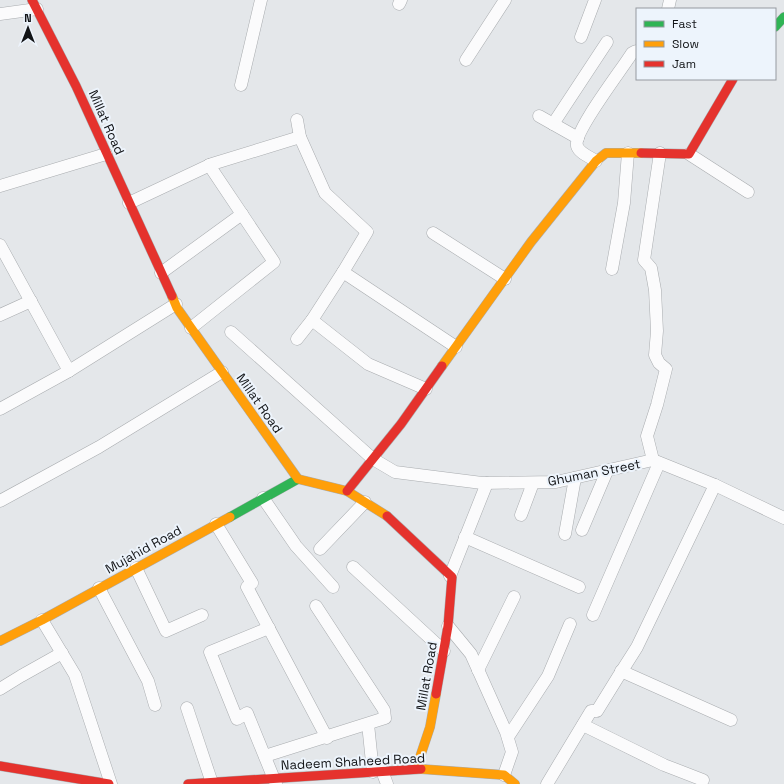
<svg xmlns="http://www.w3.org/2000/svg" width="784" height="784" viewBox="0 0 784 784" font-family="'Space Grotesk',sans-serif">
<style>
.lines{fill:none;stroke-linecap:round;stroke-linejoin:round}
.street-casing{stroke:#a9acaf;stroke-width:13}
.fast-casing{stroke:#a9acaf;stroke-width:10}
.slow-casing{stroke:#a9acaf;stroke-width:10}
.jam-casing{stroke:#a9acaf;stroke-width:10}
.street{stroke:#fbfbfc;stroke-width:12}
.fast{stroke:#30b455;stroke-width:9}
.slow{stroke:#ff9f0a;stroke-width:9}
.jam{stroke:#e5322d;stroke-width:9}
.labels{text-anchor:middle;stroke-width:4;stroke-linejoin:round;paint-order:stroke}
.street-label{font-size:13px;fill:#111316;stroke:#edf4fc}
</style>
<rect width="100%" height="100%" fill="#e4e7ea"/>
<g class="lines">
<!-- street casing -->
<g class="street-casing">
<g id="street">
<polyline points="399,4 401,0"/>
<polyline points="668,9 670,0"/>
<polyline points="0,14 37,9"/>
<polyline points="581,37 595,0"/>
<polyline points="466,60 505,0"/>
<polyline points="241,85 261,0"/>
<polyline points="539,116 578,138"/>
<polyline points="553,124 607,42"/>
<polyline points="689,154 748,192"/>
<path d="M596,161C590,157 579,153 577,146C573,132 623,68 632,53L634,52L637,51"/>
<polyline points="0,186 106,154"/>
<polyline points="129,203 212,164 300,137"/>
<polyline points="433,233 505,279"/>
<polyline points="0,245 69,371"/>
<polyline points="612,269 624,203 628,153"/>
<polyline points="343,272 456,347"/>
<polyline points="161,273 242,214"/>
<polyline points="0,315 31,301"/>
<polyline points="312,320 368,364 426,389"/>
<polyline points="191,328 274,262 209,165"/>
<polyline points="231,332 373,459 395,472 482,483 556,482 653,460 715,485 784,518"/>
<polyline points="297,339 312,320 343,272 367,232 325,193 300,137 297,120"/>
<polyline points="0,409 69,371 176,304"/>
<polyline points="653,460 647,436 657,405 666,369 659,363 655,355 657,331 655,290 651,268 644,260 660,153"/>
<polyline points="263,498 296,546 333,587"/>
<polyline points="0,501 99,447 222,372"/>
<polyline points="521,515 533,483"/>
<polyline points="216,524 252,583 247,587 327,738"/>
<polyline points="582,530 607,471"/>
<polyline points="565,534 575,478"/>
<polyline points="465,537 579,587"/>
<polyline points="320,549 365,502"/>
<polyline points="353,567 444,651"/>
<polyline points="136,568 166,631 202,615"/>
<polyline points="450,576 487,483"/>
<polyline points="99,588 148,681 155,705"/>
<polyline points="593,615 659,463"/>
<polyline points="42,620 75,675 111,784"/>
<polyline points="448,626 471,654 506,732 512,752 504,775"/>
<polyline points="269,628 210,652 237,719 247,713 276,784"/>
<polyline points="478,670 514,597"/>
<polyline points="621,671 731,720"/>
<polyline points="0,689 21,676 62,653"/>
<polyline points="187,708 212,783"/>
<polyline points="368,724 373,772"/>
<polyline points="583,725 664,765 703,780"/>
<polyline points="508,737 548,676 570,624"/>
<polyline points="265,756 385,718 384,710 316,606"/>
<polyline points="382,771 387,784"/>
<polyline points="547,784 591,711 597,711 618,677 637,647 715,485"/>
</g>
</g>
<!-- fast casing -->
<g class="fast-casing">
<g id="fast">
<polyline points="775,27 784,17"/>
<polyline points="230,517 298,479"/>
</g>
</g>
<!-- slow casing -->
<g class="slow-casing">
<g id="slow">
<polyline points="172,296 177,308 298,479 347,491 387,516"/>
<polyline points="442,366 531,242 596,161 606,153 641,153"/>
<polyline points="0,641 42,620 230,517"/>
<polyline points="416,769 430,727 436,694"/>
<polyline points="421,769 504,775 515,784"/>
</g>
</g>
<!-- jam casing -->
<g class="jam-casing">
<g id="jam">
<polyline points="32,0 76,86 172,296"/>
<polyline points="641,153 689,154 733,79"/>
<polyline points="347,491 401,424 442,366"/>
<polyline points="387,516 452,577 448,626 436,694"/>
<polyline points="0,766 109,784"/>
<polyline points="188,784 421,769"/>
</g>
</g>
<!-- street -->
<use href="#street" class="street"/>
<!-- fast -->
<use href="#fast" class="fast"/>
<!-- slow -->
<use href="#slow" class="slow"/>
<!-- jam -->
<use href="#jam" class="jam"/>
</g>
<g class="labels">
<!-- street labels -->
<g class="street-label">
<text transform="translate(107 122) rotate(66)" y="5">Millat Road</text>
<text transform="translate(260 403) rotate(55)" y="5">Millat Road</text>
<text transform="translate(594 472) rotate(-11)" y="5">Ghuman Street</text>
<text transform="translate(143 549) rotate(-29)" y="5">Mujahid Road</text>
<text transform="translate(426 676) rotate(-80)" y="5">Millat Road</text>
<text transform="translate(353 761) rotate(-3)" y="5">Nadeem Shaheed Road</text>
</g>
</g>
<!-- legend -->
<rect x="636" y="8" width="140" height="72" fill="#edf4fc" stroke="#959aa0"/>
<rect x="644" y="21" width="20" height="6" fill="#30b455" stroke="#959aa0"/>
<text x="672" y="28" font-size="12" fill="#111316">Fast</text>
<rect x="644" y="41" width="20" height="6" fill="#ff9f0a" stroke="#959aa0"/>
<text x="672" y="48" font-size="12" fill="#111316">Slow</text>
<rect x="644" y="61" width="20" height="6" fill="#e5322d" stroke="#959aa0"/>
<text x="672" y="68" font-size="12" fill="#111316">Jam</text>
<!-- north arrow -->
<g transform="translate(28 28)" stroke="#edf4fc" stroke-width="3" paint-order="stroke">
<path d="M0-3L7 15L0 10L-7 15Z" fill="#111316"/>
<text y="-6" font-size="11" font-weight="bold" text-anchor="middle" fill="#111316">N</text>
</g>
</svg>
